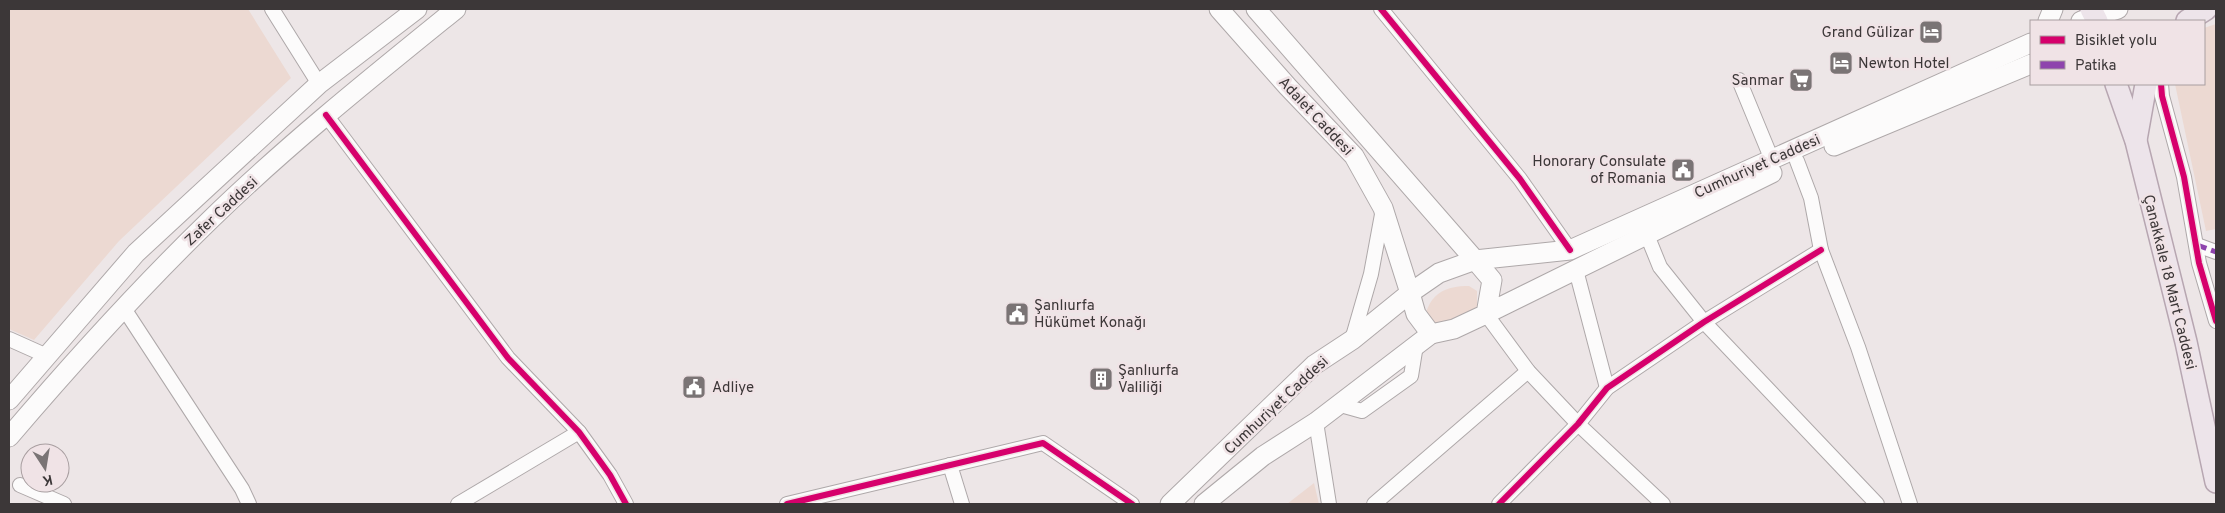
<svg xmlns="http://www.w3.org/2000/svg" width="2225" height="513" viewBox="0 0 2225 513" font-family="Overpass,sans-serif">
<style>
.green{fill:#ecd9d2}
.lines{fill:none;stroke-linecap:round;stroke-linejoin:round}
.minor-casing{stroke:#aea8a9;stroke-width:16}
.secondary-casing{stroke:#aea8a9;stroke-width:21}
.primary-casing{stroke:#b7a6b1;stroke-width:24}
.minor{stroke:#fcfbfb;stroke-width:14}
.secondary{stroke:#fcfbfb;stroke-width:19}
.primary{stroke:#ede4ea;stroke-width:21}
.quiet{stroke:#8e44ad;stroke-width:5;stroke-dasharray:10 5;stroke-linecap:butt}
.cycleway-casing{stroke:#f0e3e6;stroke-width:9}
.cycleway{stroke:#d6006c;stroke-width:6}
.labels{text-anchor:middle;stroke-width:5;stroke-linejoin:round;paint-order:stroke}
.poi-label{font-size:15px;fill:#3c3738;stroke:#f0e3e6;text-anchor:start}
.street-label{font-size:15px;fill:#3c3738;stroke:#f0e3e6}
</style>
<rect width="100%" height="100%" fill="#ede6e7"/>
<!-- green -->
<g class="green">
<polygon points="9,9 248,9 291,78 119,241 34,340 9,329"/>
<polygon points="2216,24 2216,229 2206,231 2175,84 2204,84 2204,28"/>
<path d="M1469,286L1477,291V306L1464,318L1435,324L1425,317C1430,293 1446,286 1469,286Z"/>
<polygon points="1314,483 1319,504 1287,504"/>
</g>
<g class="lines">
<!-- minor casing -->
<g class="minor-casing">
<g id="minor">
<polyline points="272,9 319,84"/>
<polyline points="1381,9 1520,179 1570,250"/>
<polyline points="1739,80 1772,160"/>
<polyline points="2161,84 2162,96 2184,177 2199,263 2216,321"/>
<polyline points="326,115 508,358 579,432 610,475 626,504"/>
<polyline points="1797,161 1811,198 1821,250 1858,347 1910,504"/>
<polyline points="1647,235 1660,267 1704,322 1877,504"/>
<polyline points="2197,245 2216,252"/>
<polyline points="1576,270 1607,388"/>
<polyline points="123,307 242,489 249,504"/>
<polyline points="1486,314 1528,371 1578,424 1663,504"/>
<polyline points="9,339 47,356"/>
<polyline points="1352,340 1371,274 1383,209"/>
<polyline points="1337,404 1362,411 1411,376 1416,345"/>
<polyline points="1316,422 1329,504"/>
<polyline points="950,465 962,504"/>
<polyline points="20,485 64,504"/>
<polyline points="458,504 579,432"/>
<polyline points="787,504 1043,443 1132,504"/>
<polyline points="1374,504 1528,371"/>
<polyline points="1499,504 1578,424 1607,388 1704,322 1821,250"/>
</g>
</g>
<!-- secondary casing -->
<g class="secondary-casing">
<g id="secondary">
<polyline points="1256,9 1475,260 1570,250 2031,43"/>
<polyline points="2048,21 2053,9"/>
<polyline points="2081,21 2118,9"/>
<polyline points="1834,146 2031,64"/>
<polyline points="1486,314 1492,280 1475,260 1439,273 1410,293 1416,314 1431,334 1454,329 1486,314 1772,173"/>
<polyline points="9,400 136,253 319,84 417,9"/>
<path d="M9,437C73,362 139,289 209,221C287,145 372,77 456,9"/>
<polyline points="1170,504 1314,365 1352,340 1410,293 1383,208 1354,156 1288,87 1219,9"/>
<polyline points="1204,504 1263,456 1316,422 1431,334"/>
</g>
</g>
<!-- primary casing -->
<g class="primary-casing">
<g id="primary">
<polyline points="2091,9 2097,21"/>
<polyline points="2187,21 2206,9"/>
<polyline points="2116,84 2136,141 2186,342 2216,482"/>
<polyline points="2136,140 2146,84"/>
</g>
</g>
<!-- minor -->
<use href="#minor" class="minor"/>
<!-- secondary -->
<use href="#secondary" class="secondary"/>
<!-- primary -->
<use href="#primary" class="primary"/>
<!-- quiet -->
<polyline class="quiet" points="2197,245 2216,252"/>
<!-- cycleway casing -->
<g class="cycleway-casing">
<g id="cycleway">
<polyline points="1381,9 1520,179 1570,250"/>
<polyline points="2161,84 2162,96 2184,177 2199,263 2216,321"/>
<polyline points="326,115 508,358 579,432 610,475 626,504"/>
<polyline points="787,504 1043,443 1132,504"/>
<polyline points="1499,504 1578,424 1607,388 1704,322 1821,250"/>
</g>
</g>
<!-- cycleway -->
<use href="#cycleway" class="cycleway"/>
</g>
<!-- icons -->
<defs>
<g id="hotel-square" transform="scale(1.25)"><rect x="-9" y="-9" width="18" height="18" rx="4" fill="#7a7475" stroke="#f0e3e6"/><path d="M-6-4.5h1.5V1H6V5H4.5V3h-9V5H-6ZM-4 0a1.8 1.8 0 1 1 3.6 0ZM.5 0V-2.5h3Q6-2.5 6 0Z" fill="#fff"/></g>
<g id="supermarket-square" transform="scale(1.25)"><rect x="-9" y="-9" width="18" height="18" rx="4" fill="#7a7475" stroke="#f0e3e6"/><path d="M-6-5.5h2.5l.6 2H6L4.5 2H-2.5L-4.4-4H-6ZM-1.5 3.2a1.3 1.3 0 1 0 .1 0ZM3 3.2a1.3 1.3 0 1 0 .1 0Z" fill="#fff"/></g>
<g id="civic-square" transform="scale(1.25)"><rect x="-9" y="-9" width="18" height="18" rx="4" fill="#7a7475" stroke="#f0e3e6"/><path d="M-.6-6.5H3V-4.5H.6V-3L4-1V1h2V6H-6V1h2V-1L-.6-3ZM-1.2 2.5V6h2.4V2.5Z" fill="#fff"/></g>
<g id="building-square" transform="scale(1.25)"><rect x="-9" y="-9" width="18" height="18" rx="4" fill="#7a7475" stroke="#f0e3e6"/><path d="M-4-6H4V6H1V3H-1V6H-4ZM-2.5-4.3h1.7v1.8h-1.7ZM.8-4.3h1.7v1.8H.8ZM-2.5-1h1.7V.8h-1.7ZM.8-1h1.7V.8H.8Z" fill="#fff"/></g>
</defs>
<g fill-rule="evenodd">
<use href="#hotel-square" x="1931" y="32"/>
<use href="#hotel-square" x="1841" y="63"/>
<use href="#supermarket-square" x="1801" y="80"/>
<use href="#civic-square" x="1683" y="170"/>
<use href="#civic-square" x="1017" y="314"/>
<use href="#building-square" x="1101" y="379"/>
<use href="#civic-square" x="694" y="387"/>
</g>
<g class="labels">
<!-- poi labels -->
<g class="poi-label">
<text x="1914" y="37" text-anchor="end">Grand Gülizar</text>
<text x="1858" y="68">Newton Hotel</text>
<text x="1784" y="85" text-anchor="end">Sanmar</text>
<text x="1666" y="166" text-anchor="end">Honorary Consulate<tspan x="1666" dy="17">of Romania</tspan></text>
<text x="1034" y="310">Şanlıurfa<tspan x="1034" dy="17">Hükümet Konağı</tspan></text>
<text x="1118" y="375">Şanlıurfa<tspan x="1118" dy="17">Valiliği</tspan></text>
<text x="712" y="392">Adliye</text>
</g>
<!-- street labels -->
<g class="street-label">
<text transform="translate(1316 116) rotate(47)" y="5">Adalet Caddesi</text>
<text transform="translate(1757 166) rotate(-24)" y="5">Cumhuriyet Caddesi</text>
<text transform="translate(221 211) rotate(-43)" y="5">Zafer Caddesi</text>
<text transform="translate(2170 282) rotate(76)" y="5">Çanakkale 18 Mart Caddesi</text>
<text transform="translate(1276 405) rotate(-43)" y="5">Cumhuriyet Caddesi</text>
</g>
</g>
<!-- border -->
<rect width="2225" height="513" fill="none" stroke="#3c3738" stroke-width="20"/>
<!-- legend -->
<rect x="2030" y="20" width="175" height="65" fill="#f0e3e6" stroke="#a89ea0"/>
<rect x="2040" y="36" width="25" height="8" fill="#d6006c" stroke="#a89ea0"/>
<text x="2075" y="45" font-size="15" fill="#3c3738">Bisiklet yolu</text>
<rect x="2040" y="61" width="25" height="8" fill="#8e44ad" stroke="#a89ea0"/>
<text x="2075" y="70" font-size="15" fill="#3c3738">Patika</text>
<!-- north arrow -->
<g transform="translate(45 468) rotate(168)"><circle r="24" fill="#f0e3e6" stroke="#a89ea0"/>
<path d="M0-4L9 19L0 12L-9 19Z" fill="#7a7475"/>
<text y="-8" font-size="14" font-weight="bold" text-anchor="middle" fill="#3c3738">K</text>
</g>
</svg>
